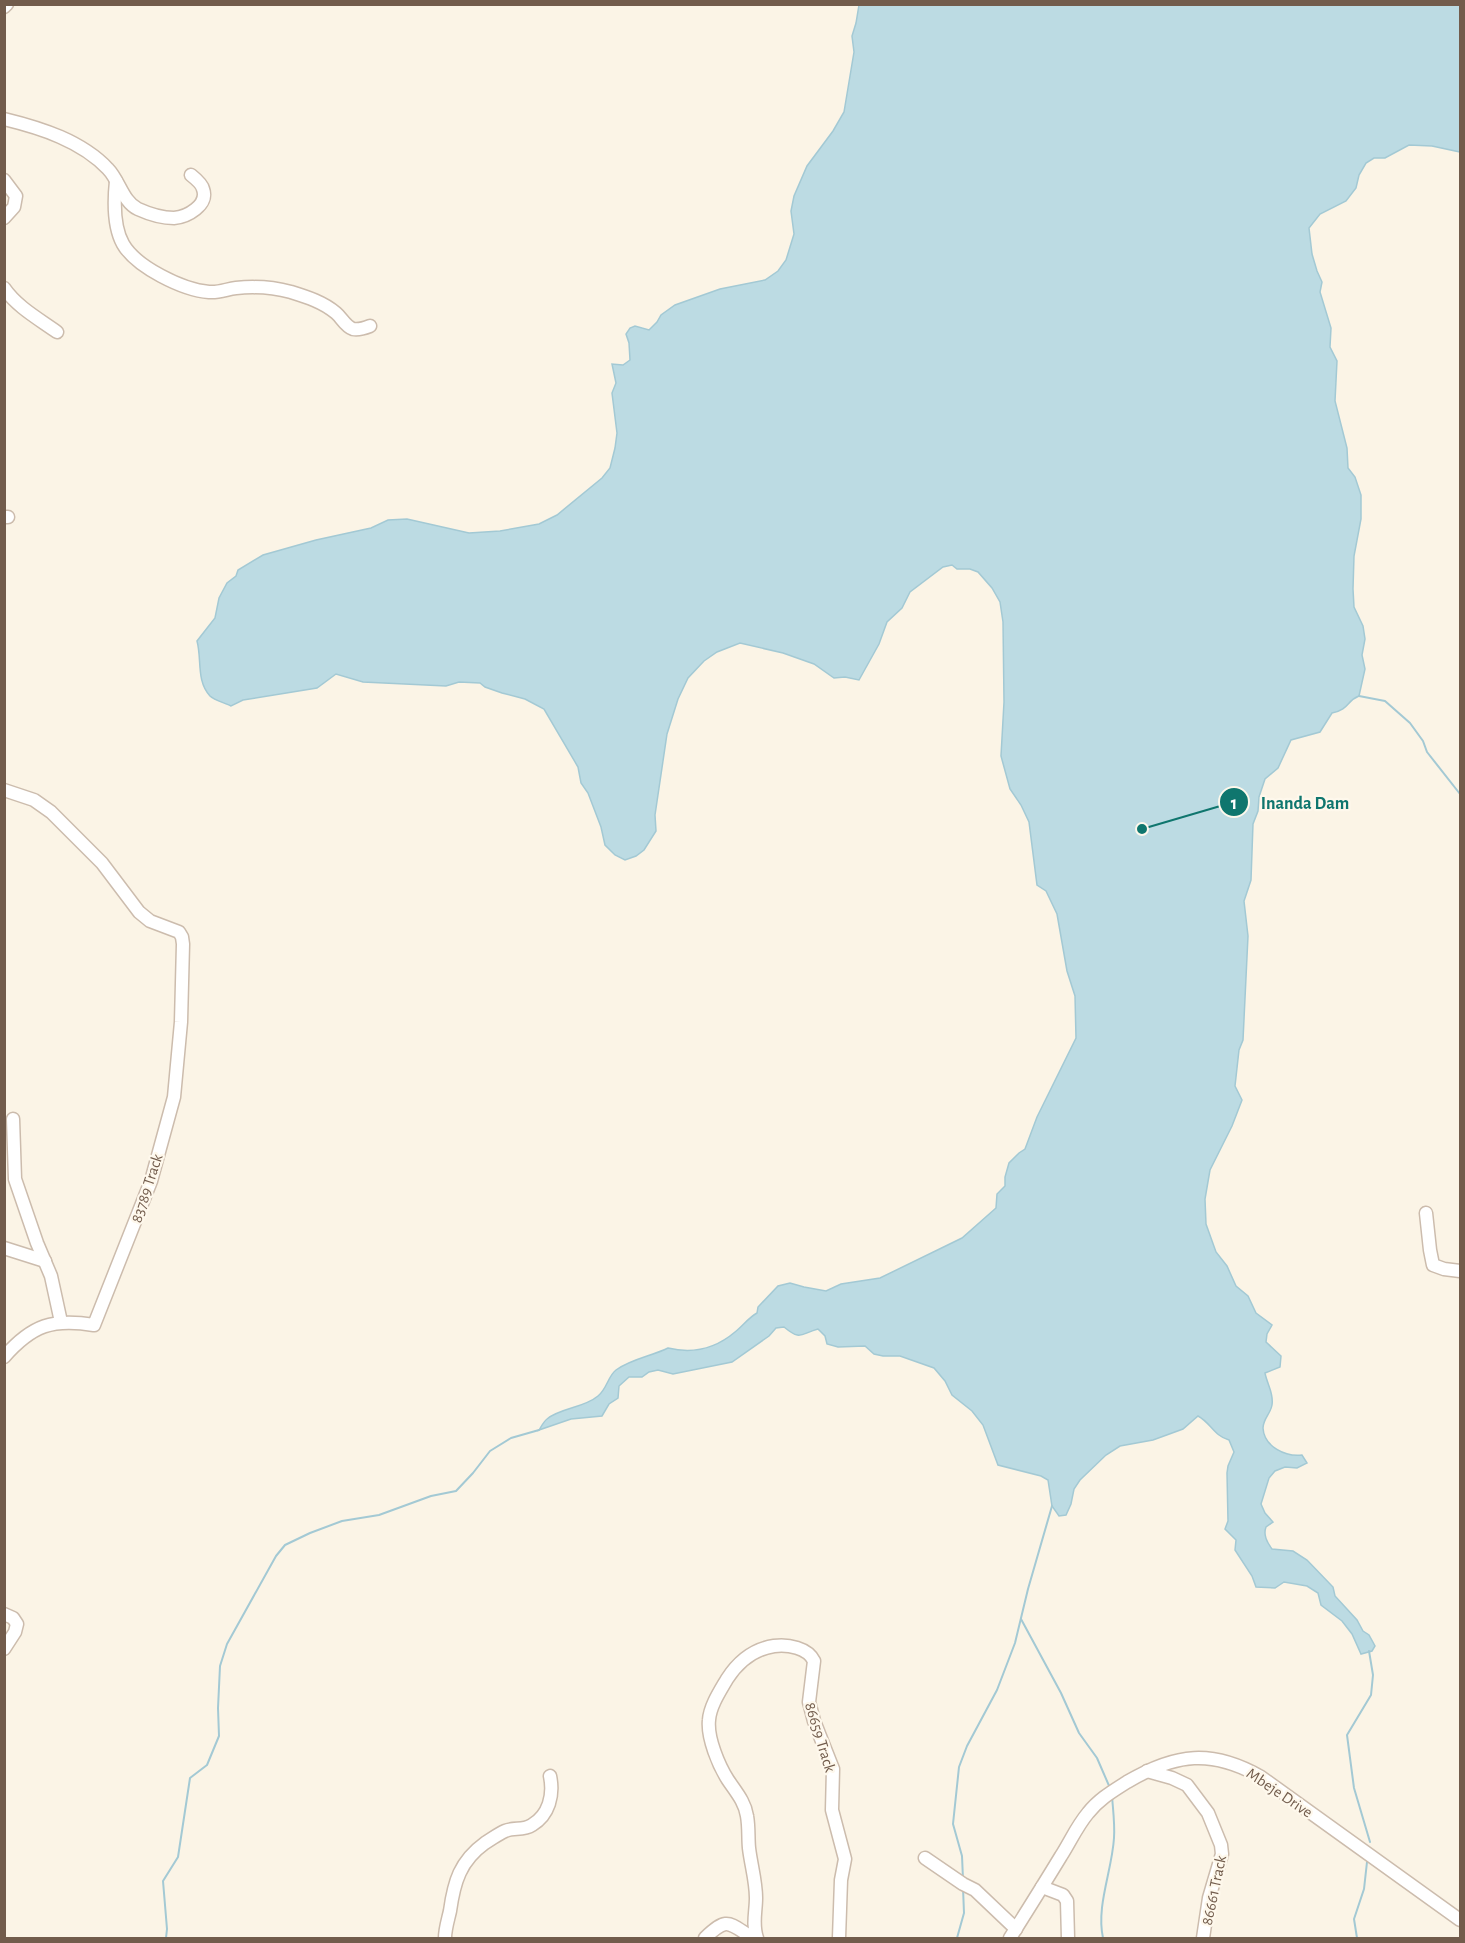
<svg xmlns="http://www.w3.org/2000/svg" width="1465" height="1943" viewBox="0 0 1465 1943" font-family="'Alegreya Sans',sans-serif">
<style>
.water{fill:#bcdbe3;stroke:#a3c9d4;stroke-width:1.5}
.lines{fill:none;stroke-linecap:round;stroke-linejoin:round}
.stream{stroke:#a3c9d4;stroke-width:2}
.minor-casing{stroke:#ccbcad;stroke-width:15}
.minor{stroke:#fff;stroke-width:12}
.labels{text-anchor:middle;stroke-width:4.5;stroke-linejoin:round;paint-order:stroke}
.street-label{font-size:16px;fill:#725c4c;stroke:#fef8ec}
.leader{fill:none;stroke:#0f766e;stroke-width:2}
.callout-dot{fill:#0f766e;stroke:#fef8ec;stroke-width:2}
.mark-label{font-size:18px;text-anchor:middle;font-weight:bold;fill:#fff}
.callout-label{font-size:18px;text-anchor:middle;font-weight:bold;fill:#0f766e;stroke:#fef8ec;stroke-width:4.5;stroke-linejoin:round;paint-order:stroke}
</style>
<rect width="100%" height="100%" fill="#fbf4e6"/>
<!-- water -->
<path class="water" d="M859,5H1460V152L1432,146L1409,145L1385,158H1374L1366,163L1359,175L1356,188L1346,201L1320,214L1309,228L1312,254L1317,271L1322,282L1320,292L1331,328L1330,347L1337,361L1335,401L1347,448L1348,468L1355,477L1361,495V519L1354,556L1353,589L1354,607L1363,626L1365,639L1362,655L1365,669L1359,696C1346,701 1350,709 1332,713L1320,732L1291,740L1278,768L1265,779L1259,797L1258,811L1253,824L1251,880L1244,901L1248,936L1243,1040L1239,1050L1235,1086L1242,1100L1232,1126L1210,1170L1205,1199L1206,1224L1216,1252L1227,1266L1236,1286L1248,1296L1256,1313L1272,1325L1267,1334L1266,1342L1281,1356L1280,1367L1265,1373C1267,1384 1274,1393 1272,1405C1271,1413 1263,1419 1263,1428C1264,1447 1286,1457 1302,1455L1307,1463L1297,1468L1285,1467L1275,1471L1269,1478L1261,1504L1265,1513L1273,1522L1266,1527C1263,1535 1267,1542 1272,1549L1293,1551L1307,1560L1333,1587L1335,1596L1357,1620L1363,1631L1369,1635L1375,1646L1372,1651L1361,1654L1352,1634L1342,1621L1321,1605L1318,1593L1307,1586L1284,1582L1275,1588L1256,1587L1252,1576L1235,1550L1236,1540L1225,1529L1228,1521L1227,1473L1228,1466L1234,1452L1229,1440C1214,1436 1211,1423 1198,1416L1183,1429L1153,1440L1120,1446L1106,1455L1080,1480L1074,1489L1071,1504L1066,1515L1059,1516L1052,1506L1048,1480L1041,1476L998,1465L983,1425L972,1411L952,1395L945,1381L934,1368L900,1356H883L874,1354L865,1346L838,1347L827,1344L825,1336L818,1329C800,1334 801,1341 784,1327L776,1328L769,1336L732,1362L673,1374L658,1370L649,1372L642,1377H629L619,1386L618,1398L609,1404L602,1416L571,1419L539,1430C541,1427 544,1421 547,1419C560,1408 584,1408 598,1396C607,1389 608,1376 616,1370C631,1359 652,1356 668,1348C693,1354 715,1349 735,1332C743,1326 748,1318 757,1313L758,1307L778,1286L790,1283L804,1287L826,1291L841,1284L880,1278L962,1238L996,1208L997,1194L1005,1186V1177L1009,1163L1019,1153L1025,1149L1037,1117L1076,1038L1075,996L1067,971L1057,914L1046,891L1037,885L1029,822L1021,805L1010,789L1001,756L1004,702L1003,622L1000,602L992,588L978,572L970,569H957L952,565L943,567L910,592L902,608L887,622L879,644L859,680L845,677L834,678L814,664L783,653L740,643L717,652L704,661L688,678L678,699L667,734L655,815L656,831L644,850L636,856L625,860L615,855L605,845L601,827L588,793L581,783L578,767L544,709L525,699L502,693L485,687L480,683L459,682L446,686L363,682L336,674L317,688L243,700L231,706C225,703 214,700 210,696C196,681 202,659 197,641L215,618L219,598L227,583L236,576L238,570L263,555L316,540L371,528L388,520L407,519L469,533L500,531L539,524L557,515L602,478L610,468L615,448L617,433L612,393L616,383L612,364L623,365L630,360L629,343L626,334L630,328L635,326L649,330L657,322L661,315L675,305L720,289L765,280L778,271L786,260L794,234L791,211L794,196L807,166L833,131L844,112L854,52L852,36L856,23Z"/>
<g class="lines">
<!-- stream -->
<g class="stream">
<polyline points="1359,696 1385,701 1410,723 1423,741 1427,752 1460,794"/>
<polyline points="1021,1619 1061,1693 1079,1733 1097,1758 1110,1788"/>
<polyline points="1369,1651 1373,1675 1371,1695 1347,1735 1354,1788 1370,1842"/>
<polyline points="963,1879 962,1856 953,1824 959,1767 967,1746 997,1690 1015,1643 1028,1589 1052,1506"/>
<polyline points="166,1938 167,1929 163,1881 178,1857 190,1778 207,1765 219,1736 218,1708 220,1666 227,1644 276,1556 285,1545 310,1533 342,1521 379,1515 431,1496 456,1491 473,1473 490,1451 511,1438 539,1430"/>
<polyline points="957,1938 964,1913 963,1888"/>
<path d="M1103,1938C1096,1906 1112,1871 1114,1838C1115,1824 1113,1810 1112,1796"/>
<polyline points="1357,1938 1354,1919 1364,1889 1367,1862"/>
</g>
<!-- minor casing -->
<g class="minor-casing">
<g id="minor">
<polyline points="4,7 7,4"/>
<path d="M4,119C41,128 82,141 108,169C119,180 123,202 138,209C149,214 162,218 174,218C187,217 209,205 203,189C202,184 196,179 191,175"/>
<polyline points="4,180 16,196 14,207 4,218"/>
<path d="M116,181C114,200 113,226 123,244C136,267 183,290 209,292C219,293 227,289 236,288C255,286 272,287 291,292C307,297 323,302 336,313C342,318 345,326 353,329C358,330 365,328 370,326"/>
<path d="M4,288C17,307 39,319 57,332"/>
<polyline points="4,517 8,517"/>
<path d="M4,790L34,800L51,812L102,863L139,912L150,921L179,932L182,937L183,944L181,1022L174,1097L151,1181L94,1325C53,1318 32,1325 4,1357"/>
<polyline points="13,1119 15,1179 37,1243 51,1276 61,1322"/>
<polyline points="1426,1213 1430,1250 1433,1265 1444,1269 1460,1271"/>
<polyline points="4,1248 45,1261"/>
<polyline points="4,1614 13,1618 17,1624 15,1632 4,1649"/>
<polyline points="1147,1771 1172,1778 1187,1785 1208,1813 1221,1845 1222,1854 1209,1898 1203,1938"/>
<polyline points="925,1858 963,1884 975,1890 1016,1929"/>
<polyline points="1042,1887 1063,1895 1067,1901 1068,1938"/>
<path d="M445,1938C445,1929 448,1920 450,1911C454,1882 460,1861 485,1843C492,1839 498,1834 505,1831C514,1827 523,1831 532,1825C549,1815 554,1795 550,1776"/>
<path d="M705,1938C728,1916 728,1923 753,1938"/>
<path d="M757,1938C752,1924 756,1912 756,1898C756,1881 751,1865 749,1848C748,1838 749,1827 747,1816C745,1802 736,1792 728,1780C719,1766 707,1738 709,1720C710,1706 720,1691 727,1679C738,1662 754,1649 774,1646C788,1644 808,1648 814,1661L809,1702L814,1721L833,1769L832,1810L845,1859L841,1880L839,1938"/>
<path d="M1010,1938C1027,1911 1044,1884 1061,1856C1070,1842 1077,1826 1088,1813C1099,1799 1113,1791 1127,1782C1176,1753 1212,1749 1261,1777L1460,1920"/>
</g>
</g>
<!-- minor -->
<use href="#minor" class="minor"/>
</g>
<g class="labels">
<!-- street labels -->
<g class="street-label">
<text transform="translate(146 1188) rotate(-72)" y="6">83789 Track</text>
<text transform="translate(821 1737) rotate(73)" y="6">86659 Track</text>
<text transform="translate(1280 1792) rotate(34)" y="6">Mbeje Drive</text>
<text transform="translate(1213 1890) rotate(-78)" y="6">86661 Track</text>
</g>
</g>
<!-- callouts -->
<path class="leader" d="M1142 829L1234 802"/>
<g class="callout-dot">
<circle cx="1142" cy="829" r="6"/>
<circle cx="1234" cy="802" r="15"/>
</g>
<g class="mark-label">
<text x="1234" y="809">1</text>
</g>
<g class="callout-label">
<text x="1305" y="809">Inanda Dam</text>
</g>
<!-- border -->
<rect width="1465" height="1943" fill="none" stroke="#725c4c" stroke-width="12"/>
</svg>
